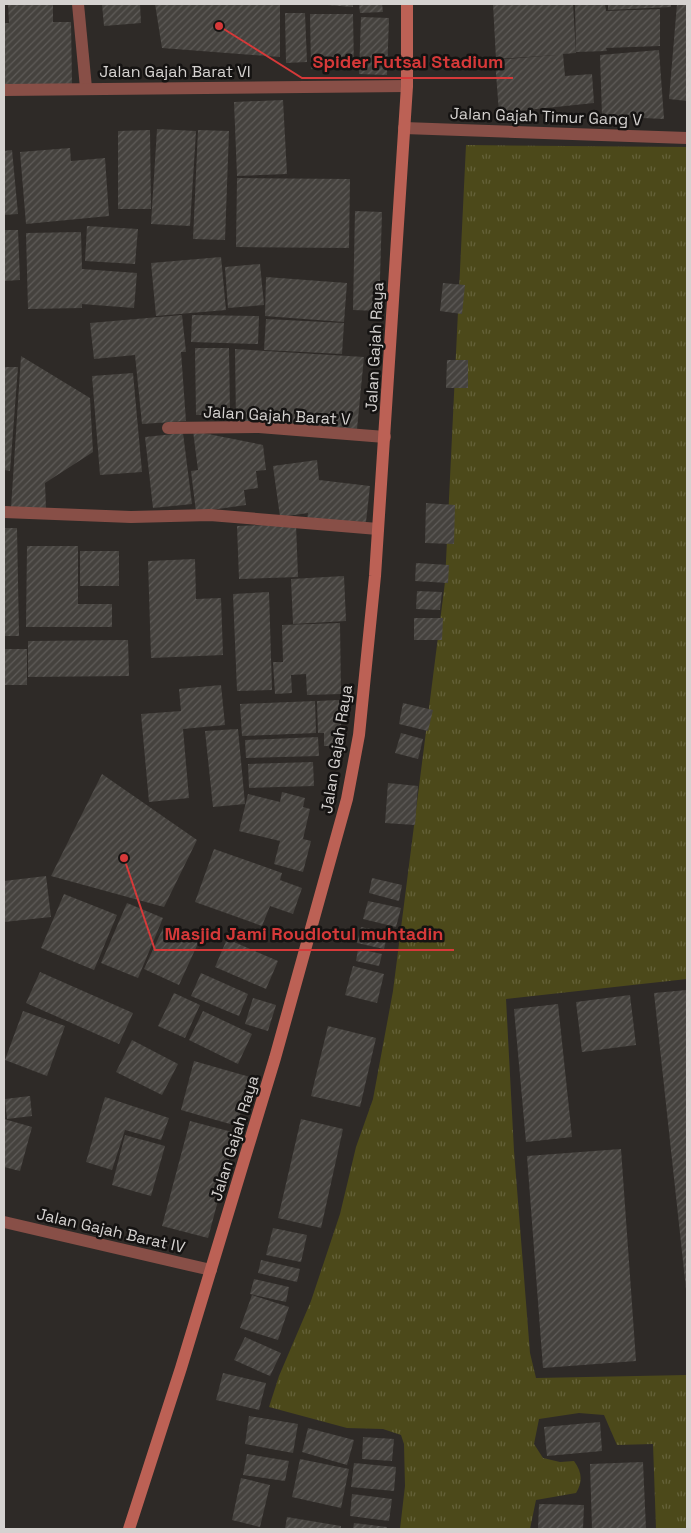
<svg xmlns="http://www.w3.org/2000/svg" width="691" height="1533" viewBox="0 0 691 1533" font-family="'Space Grotesk',sans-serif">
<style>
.grass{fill:url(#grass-tufts)}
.building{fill:url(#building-hatch)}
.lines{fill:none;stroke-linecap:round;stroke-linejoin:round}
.lane{stroke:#884f47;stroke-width:12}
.street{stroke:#884f47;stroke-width:12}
.secondary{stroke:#bc6155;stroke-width:12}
.labels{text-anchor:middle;stroke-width:5;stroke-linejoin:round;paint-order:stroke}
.street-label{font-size:16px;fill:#d5d2d0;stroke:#151312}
.leader{fill:none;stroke:#d63939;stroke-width:2}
.callout-dot{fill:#d63939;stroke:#151312;stroke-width:2}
.callout-label{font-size:18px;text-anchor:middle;font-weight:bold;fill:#d63939;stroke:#151312;stroke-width:5;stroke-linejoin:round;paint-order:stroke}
</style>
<defs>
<pattern id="grass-tufts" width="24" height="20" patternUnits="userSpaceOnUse" patternTransform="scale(1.25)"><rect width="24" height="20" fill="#4c491a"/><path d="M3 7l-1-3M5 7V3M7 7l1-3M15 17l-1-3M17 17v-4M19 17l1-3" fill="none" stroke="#65623a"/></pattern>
<pattern id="building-hatch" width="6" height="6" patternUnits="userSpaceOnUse" patternTransform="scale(1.25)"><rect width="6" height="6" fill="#45423e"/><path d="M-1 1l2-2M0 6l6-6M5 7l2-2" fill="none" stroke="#5f5c59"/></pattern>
</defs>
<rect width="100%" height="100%" fill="#2e2a27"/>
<!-- grass -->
<path class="grass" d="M466,145L687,147V979L506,999L514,1151L530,1353L536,1378L687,1375V1529H656L653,1444L617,1445L604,1415L579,1413L539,1419L534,1444L543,1458L560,1462L574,1461C582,1472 583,1481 576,1493L536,1500L530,1529H400L405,1486L404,1444L401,1435L383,1429L347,1428L269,1407L279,1376L311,1301L340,1214L356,1147L373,1099L393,991L445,582Z"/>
<!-- building -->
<g class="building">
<polygon points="8,4 53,4 53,22 71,22 72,84 4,86 4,23 9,23"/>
<polygon points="102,4 140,4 141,23 104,26"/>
<polygon points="155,4 280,4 280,57 162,48"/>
<polygon points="315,4 353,4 353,7"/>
<polygon points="359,4 382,4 383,12 360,13"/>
<polygon points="493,4 573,4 576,53 563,54 565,76 592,74 594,103 499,113 495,60 556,55 496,59"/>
<polygon points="575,4 605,4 606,11 660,9 660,46 606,48 607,51 576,52"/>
<polygon points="608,4 671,4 671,7 608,10"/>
<polygon points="677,4 687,4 687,101 669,99"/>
<polygon points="285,13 305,13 307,62 286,63"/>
<polygon points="310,14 353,14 354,68 311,69"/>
<polygon points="361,17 389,18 387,75 359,74"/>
<polygon points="659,50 664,119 602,116 600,55"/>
<polygon points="283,100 287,174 237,176 234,102"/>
<polygon points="157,129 196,131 190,226 151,224"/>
<polygon points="150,130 151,209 118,209 118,131"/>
<polygon points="198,130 229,131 225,240 193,239"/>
<polygon points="70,148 71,161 105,158 109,216 26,224 20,152"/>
<polygon points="12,150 18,214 4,215 4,151"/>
<polygon points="237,178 350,179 349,248 236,247"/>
<polygon points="355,211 382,212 379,311 353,310"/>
<polygon points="87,226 138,229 135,264 85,261"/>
<polygon points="4,230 18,230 20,280 4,281"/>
<polygon points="81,232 82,269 137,273 134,308 82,304 82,308 28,309 26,233"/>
<polygon points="221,257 226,310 156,316 151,263"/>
<polygon points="260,264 264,305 228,308 225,267"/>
<polygon points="266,277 347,283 344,322 265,316"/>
<polygon points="443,283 465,285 462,314 440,311"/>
<polygon points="182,315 186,352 181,352 186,421 142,424 135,355 94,359 90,323"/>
<polygon points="192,315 259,316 258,344 191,342"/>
<polygon points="266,319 344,323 342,354 264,350"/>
<polygon points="195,348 229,348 230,414 196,415"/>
<polygon points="235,349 364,357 357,429 236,422"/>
<polygon points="21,356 90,398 93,452 45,483 46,509 11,508"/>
<polygon points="447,360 468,360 468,388 446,388"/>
<polygon points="4,367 18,367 10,471 4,470"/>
<polygon points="133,373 142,472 100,475 92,376"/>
<polygon points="193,431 263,445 266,470 256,471 258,488 244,490 246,505 196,512 191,471 198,470"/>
<polygon points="183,433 192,504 153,508 145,437"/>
<polygon points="317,460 319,480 370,486 366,522 307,520 308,513 280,517 273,466"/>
<polygon points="426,503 455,505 454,544 425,543"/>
<polygon points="296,524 298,577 239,579 237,526"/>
<polygon points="4,528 17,528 19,636 4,636"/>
<polygon points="27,546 78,546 78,604 112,604 112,627 26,627"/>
<rect x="80" y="551" width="39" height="35"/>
<polygon points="195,559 196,599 221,598 223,655 151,658 148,561"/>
<polygon points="416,563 449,565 448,583 415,581"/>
<polygon points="344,576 346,621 293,624 291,579"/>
<polygon points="417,591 442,592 440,610 416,609"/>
<polygon points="269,592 272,690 237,691 233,594"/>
<polygon points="414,618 443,618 442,640 414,640"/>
<polygon points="340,623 341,694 307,695 306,674 291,675 292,693 275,694 273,662 283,662 282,625"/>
<polygon points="128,640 129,676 28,677 28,641"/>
<rect x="4" y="649" width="23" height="36"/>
<polygon points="221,685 225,725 183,729 189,798 149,802 141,714 181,711 179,689"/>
<polygon points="339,700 343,746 324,746 324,733 318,733 317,701"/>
<polygon points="315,701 316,733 242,736 240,704"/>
<polygon points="403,703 433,710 428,731 399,724"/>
<polygon points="238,729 245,804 213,807 205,731"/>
<polygon points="401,733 423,739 418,759 395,753"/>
<polygon points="318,737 319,756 246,758 245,740"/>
<polygon points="313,762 314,786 249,788 248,764"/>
<polygon points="102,774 197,840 164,907 51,876"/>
<polygon points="388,783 418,786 415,825 385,823"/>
<polygon points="282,792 305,798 303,807 310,809 303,839 311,841 303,872 274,864 280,841 239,831 248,794 280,802"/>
<polygon points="214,849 282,873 280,880 302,888 293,914 270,906 262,926 195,902"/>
<polygon points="46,876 51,917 4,922 4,881"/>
<polygon points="372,878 402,885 399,901 369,893"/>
<polygon points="64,894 117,915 94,970 41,948"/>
<polygon points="368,901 401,908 396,927 363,919"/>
<polygon points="127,903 163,918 138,978 101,963"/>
<polygon points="164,926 199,941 179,985 144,969"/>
<polygon points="361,927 388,933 384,949 357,943"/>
<polygon points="227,939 278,961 266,989 215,967"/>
<polygon points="358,949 382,954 379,966 356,961"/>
<polygon points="353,966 384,974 377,1003 345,995"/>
<polygon points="40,972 133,1013 119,1044 26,1003"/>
<polygon points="201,973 248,994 239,1016 191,996"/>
<polygon points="687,990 687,1289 686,1289 654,993"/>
<polygon points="174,993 200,1005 185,1038 158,1026"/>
<polygon points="630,995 636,1045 582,1052 576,1002"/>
<polygon points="253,998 276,1005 268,1031 245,1024"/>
<polygon points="558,1004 572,1137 526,1142 514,1009"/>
<polygon points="23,1011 65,1026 47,1076 5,1060"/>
<polygon points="203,1011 252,1034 238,1064 189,1040"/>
<polygon points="328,1026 376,1038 360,1107 311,1096"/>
<polygon points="132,1040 178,1064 162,1095 116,1072"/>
<polygon points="194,1061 250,1077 237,1126 181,1110"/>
<polygon points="30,1096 32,1116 7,1119 5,1099"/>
<polygon points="105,1097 169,1118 161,1140 125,1130 112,1170 86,1162"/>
<polygon points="4,1119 32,1127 20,1171 4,1167"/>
<polygon points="301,1119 343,1129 321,1228 278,1218"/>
<polygon points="190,1121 236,1133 208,1238 162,1226"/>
<polygon points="125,1135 165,1146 151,1196 112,1185"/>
<polygon points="621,1149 636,1361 543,1368 527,1156"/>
<polygon points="273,1228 307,1235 301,1262 266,1255"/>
<polygon points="261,1260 300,1269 297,1282 258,1273"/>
<polygon points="254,1279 289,1287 286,1302 250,1294"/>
<polygon points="252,1295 289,1307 278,1340 240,1328"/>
<polygon points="245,1337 281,1353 270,1376 234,1360"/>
<polygon points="223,1373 266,1383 259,1410 216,1400"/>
<polygon points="249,1416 298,1424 293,1453 245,1444"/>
<polygon points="600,1422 602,1451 547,1456 544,1427"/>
<polygon points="308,1428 354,1440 347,1465 302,1452"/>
<polygon points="363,1437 394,1439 392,1461 362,1459"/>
<polygon points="247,1454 289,1461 285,1481 243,1475"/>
<polygon points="300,1459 349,1469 341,1508 292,1497"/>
<polygon points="643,1462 646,1529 592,1529 590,1464"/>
<polygon points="354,1463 396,1467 394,1491 351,1487"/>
<polygon points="241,1478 270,1485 260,1527 232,1520"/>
<polygon points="352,1494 392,1499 389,1521 350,1516"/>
<polygon points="539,1504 584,1505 583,1529 538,1529"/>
<polygon points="287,1517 341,1526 341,1529 285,1529"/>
<polygon points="354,1523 387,1527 387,1529 353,1529"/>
</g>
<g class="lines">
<!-- lane -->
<polyline class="lane" points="78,4 86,88"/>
<!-- street -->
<g class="street">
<polyline points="4,90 407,86"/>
<polyline points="404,128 687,138"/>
<polyline points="168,428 259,427 385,437"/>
<polyline points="4,512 131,517 210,515 378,529"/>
<polyline points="4,1222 211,1270"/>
</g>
<!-- secondary -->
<polyline class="secondary" points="129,1529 181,1368 275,1058 347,799 359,735 375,576 407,86 407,4"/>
</g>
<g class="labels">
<!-- street labels -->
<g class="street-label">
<text x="175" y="77">Jalan Gajah Barat VI</text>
<text transform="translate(546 116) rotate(2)" y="6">Jalan Gajah Timur Gang V</text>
<text transform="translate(374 347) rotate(-87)" y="6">Jalan Gajah Raya</text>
<text transform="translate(277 415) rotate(3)" y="6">Jalan Gajah Barat V</text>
<text transform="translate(336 749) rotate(-81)" y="6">Jalan Gajah Raya</text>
<text transform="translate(234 1138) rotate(-73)" y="6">Jalan Gajah Raya</text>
<text transform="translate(111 1230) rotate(13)" y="6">Jalan Gajah Barat IV</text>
</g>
</g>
<!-- callouts -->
<path class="leader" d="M219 26L302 78H513M124 858L155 950H454"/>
<g class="callout-dot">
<circle cx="219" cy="26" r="5"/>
<circle cx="124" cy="858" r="5"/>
</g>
<g class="callout-label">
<text x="408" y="68">Spider Futsal Stadium</text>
<text x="304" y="940">Masjid Jami Roudlotul muhtadin</text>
</g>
<!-- border -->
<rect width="691" height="1533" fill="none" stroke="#d5d2d0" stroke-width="10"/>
</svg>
